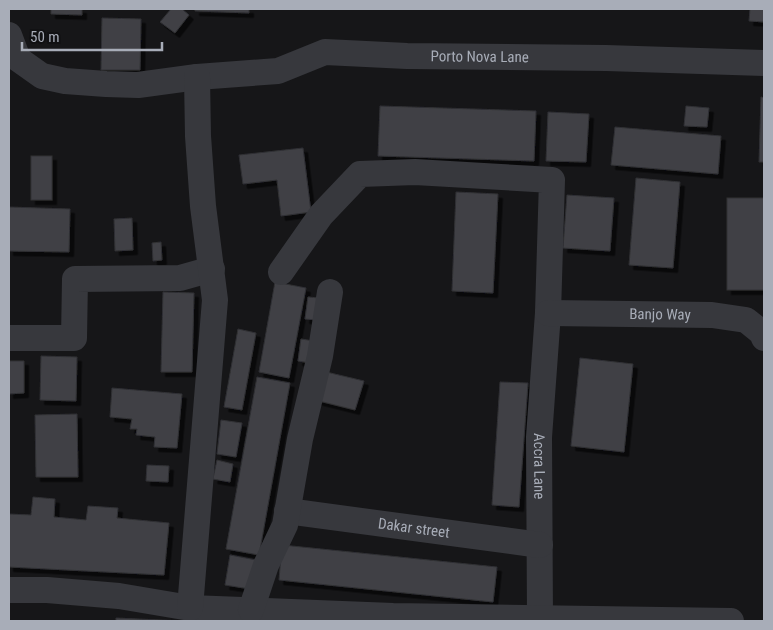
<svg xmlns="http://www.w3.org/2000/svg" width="773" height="630" viewBox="0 0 773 630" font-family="'Roboto Condensed',sans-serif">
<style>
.building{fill:#404145;stroke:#303034;filter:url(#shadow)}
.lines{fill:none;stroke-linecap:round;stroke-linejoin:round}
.minor{stroke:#37383d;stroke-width:26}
.labels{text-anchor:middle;stroke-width:4;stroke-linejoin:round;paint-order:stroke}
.street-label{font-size:15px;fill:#a8adb8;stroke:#111113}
</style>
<defs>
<filter id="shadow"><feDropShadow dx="4.5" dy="4.5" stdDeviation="0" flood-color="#0009"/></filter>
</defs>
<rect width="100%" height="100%" fill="#161618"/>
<!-- building -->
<g class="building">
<polygon points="51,9 82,9 82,15 51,14"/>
<polygon points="171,9 182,9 189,15 175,33 160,22"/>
<polygon points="195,9 249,9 249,13 195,11"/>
<polygon points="750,9 764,9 764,22 749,21"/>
<polygon points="102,18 141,19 140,70 101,70"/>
<polygon points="761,97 764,98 764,162 759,162"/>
<polygon points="380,106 536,111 534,161 378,156"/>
<polygon points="686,106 709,108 707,127 684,126"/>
<polygon points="548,112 589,114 586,162 546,161"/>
<polygon points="615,127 721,136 718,174 611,165"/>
<polygon points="303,148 311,212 281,216 277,180 243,184 239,155"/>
<rect x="31" y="156" width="21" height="44"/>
<polygon points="636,178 680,182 673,268 629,265"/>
<polygon points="456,192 498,194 493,293 452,291"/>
<polygon points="567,195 614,198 610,251 563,248"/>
<rect x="727" y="198" width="37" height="92"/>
<polygon points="9,207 70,209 69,252 9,251"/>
<polygon points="132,218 133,250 115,251 114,219"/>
<polygon points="161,242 162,260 153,261 152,243"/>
<polygon points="275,282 306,288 289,378 259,372"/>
<polygon points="163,292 194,293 192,372 161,372"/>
<polygon points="308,297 319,298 317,320 305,319"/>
<polygon points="238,329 256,333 242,410 224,407"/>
<polygon points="301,339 314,341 310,363 298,361"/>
<polygon points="41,356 77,357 76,401 40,400"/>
<polygon points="580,358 633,364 624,452 571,446"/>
<polygon points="9,361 24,361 24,393 9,394"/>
<polygon points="322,371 364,381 355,410 315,400"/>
<polygon points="257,377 290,383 259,555 226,549"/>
<polygon points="500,382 528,383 519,507 492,505"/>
<polygon points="112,388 182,394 177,448 154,447 155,437 136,435 137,429 130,429 132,419 110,417"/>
<polygon points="77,414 78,477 36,477 35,415"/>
<polygon points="221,420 242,423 236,457 217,454"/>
<polygon points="217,460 233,464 230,482 213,479"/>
<polygon points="147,465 169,466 168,482 146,481"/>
<polygon points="33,497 55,499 54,517 86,520 88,506 118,508 117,518 169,523 164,575 9,567 9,514 31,515"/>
<polygon points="282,545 497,567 493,602 279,580"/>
<polygon points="230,555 256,560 250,589 225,585"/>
<polygon points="116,618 184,621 116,621"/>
</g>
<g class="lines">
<!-- minor -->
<g class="minor">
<path id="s1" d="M9,35L18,59L42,76L65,81L106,84L138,85L197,77L278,71L325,52L407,56L606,58L764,63"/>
<path id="s2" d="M281,272L321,215L360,174L415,172L552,180L548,313L539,437L540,618"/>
<path id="s3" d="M548,313L712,315L746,320L762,333L764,338"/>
<polyline points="9,338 74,338 75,279 180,278 212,269"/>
<path id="s4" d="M287,511L540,545"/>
<polyline points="9,590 47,590 119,596 190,608 393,616 731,621"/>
<polyline points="190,608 215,300 203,206 198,136 197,77"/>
<polyline points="251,610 266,565 285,525 300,439 320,356 330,292"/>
</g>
</g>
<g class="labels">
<!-- street labels -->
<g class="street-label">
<text dy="5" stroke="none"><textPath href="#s1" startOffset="498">Porto Nova Lane</textPath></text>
<text dy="5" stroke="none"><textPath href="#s3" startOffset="112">Banjo Way</textPath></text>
<text dy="5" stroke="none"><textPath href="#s2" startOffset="605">Accra Lane</textPath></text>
<text dy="5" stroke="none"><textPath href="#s4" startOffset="128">Dakar street</textPath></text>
</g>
</g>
<!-- border -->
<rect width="773" height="630" fill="none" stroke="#a8adb8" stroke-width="20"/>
<!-- scale -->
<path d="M22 42v8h140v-8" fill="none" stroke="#a8adb8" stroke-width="2.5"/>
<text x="30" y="42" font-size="15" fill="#a8adb8" stroke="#111113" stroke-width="4" paint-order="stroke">50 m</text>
</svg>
